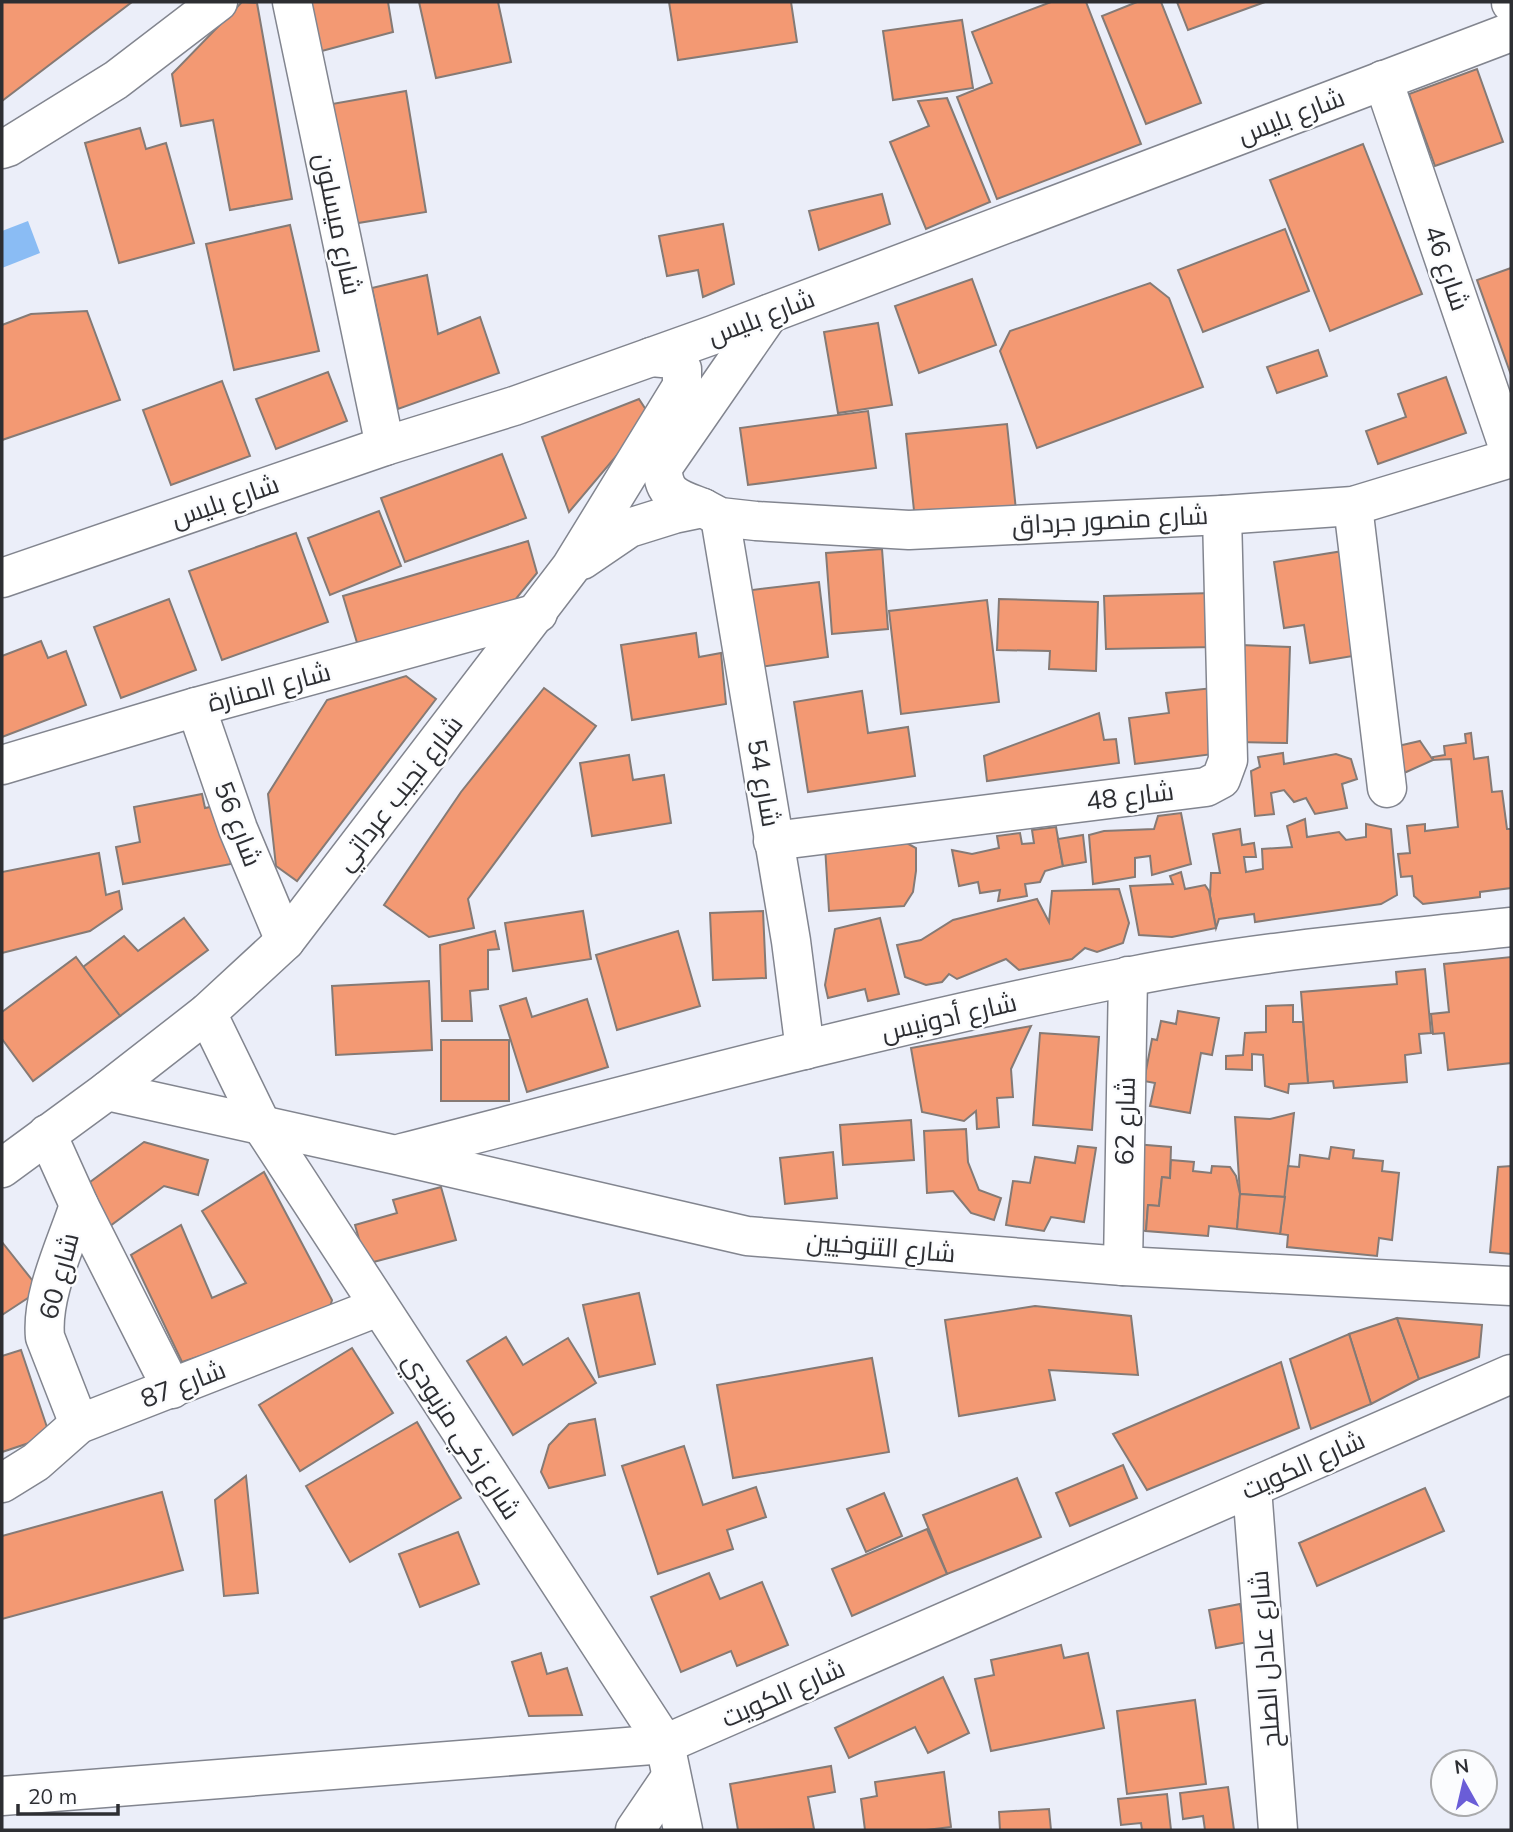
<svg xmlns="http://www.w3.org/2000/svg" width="1513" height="1832" viewBox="0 0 1513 1832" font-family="Mulish,Cairo,sans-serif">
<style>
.water{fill:#8abcf4}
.building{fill:#f39973;stroke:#857a75;stroke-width:2}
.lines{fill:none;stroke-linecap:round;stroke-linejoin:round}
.minor-casing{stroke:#82858f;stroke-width:41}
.minor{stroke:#fff;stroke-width:38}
.labels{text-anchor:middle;stroke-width:5;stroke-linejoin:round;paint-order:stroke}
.street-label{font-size:26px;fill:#2d2e32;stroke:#fbfcfe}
</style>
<rect width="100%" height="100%" fill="#ebeef9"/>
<!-- water -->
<polygon class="water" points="28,221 40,253 2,268 2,231"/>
<!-- building -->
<g class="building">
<polygon points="2,2 132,2 2,101"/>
<polygon points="242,2 257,3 292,199 230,210 213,120 181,126 172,74"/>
<polygon points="306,2 388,2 393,32 318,52"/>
<polygon points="419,2 498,2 511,62 436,78"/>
<polygon points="669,2 791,2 797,42 678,60"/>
<polygon points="1051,2 1086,2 1141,144 997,199 957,97 992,83 972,32"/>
<polygon points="1137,2 1161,2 1201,103 1146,124 1102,16"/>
<polygon points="1177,2 1265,2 1188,30"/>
<polygon points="962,20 973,88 893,100 883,31"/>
<polygon points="1477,69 1503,142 1435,166 1409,94"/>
<polygon points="406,91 426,212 352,224 332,104"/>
<polygon points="947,98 990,202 926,229 890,142 929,126 918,101"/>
<polygon points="140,128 146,149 166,143 194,243 119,263 85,143"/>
<polygon points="1363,144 1422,294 1330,331 1270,180"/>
<polygon points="882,194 890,224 819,250 809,211"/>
<polygon points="723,224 734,284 703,297 698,270 667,276 659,236"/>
<polygon points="290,225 319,351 234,370 206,244"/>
<polygon points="1285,229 1309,291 1203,332 1178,270"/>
<polygon points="1511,268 1511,375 1477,280"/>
<polygon points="427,275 438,334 480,317 499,373 398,409 372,288"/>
<polygon points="972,279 996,345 919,373 895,306"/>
<polygon points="1150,283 1169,298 1203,387 1037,448 1000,351 1010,331"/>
<polygon points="87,311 120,400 2,440 2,325 31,314"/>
<polygon points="878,323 892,405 838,413 824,332"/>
<polygon points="1318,350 1327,376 1277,393 1267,367"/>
<polygon points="328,372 347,421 276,449 256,399"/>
<polygon points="1446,377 1466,433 1378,464 1366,431 1406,417 1398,394"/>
<polygon points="222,381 250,456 171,485 143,410"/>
<polygon points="639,399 650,416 569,512 542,437"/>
<polygon points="868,411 876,468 748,485 740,428"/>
<polygon points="1007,424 1016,510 915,520 906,434"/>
<polygon points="502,454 526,518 405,562 381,498"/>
<polygon points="379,511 401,566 330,595 308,538"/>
<polygon points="296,533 328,622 222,660 189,571"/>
<polygon points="528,541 537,573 515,600 358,646 343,596"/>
<polygon points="882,549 888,629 832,634 826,553"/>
<polygon points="1343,551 1359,655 1310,663 1304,625 1284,628 1274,562"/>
<polygon points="819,582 828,657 754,668 744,591"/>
<polygon points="1212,593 1214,647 1106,649 1104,596"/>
<polygon points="169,599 196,670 121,698 94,627"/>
<polygon points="999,599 1098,602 1096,671 1049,669 1050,651 997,650"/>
<polygon points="987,600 999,702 901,714 889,611"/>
<polygon points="696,633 699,657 721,653 726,704 632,720 621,645"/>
<polygon points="41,641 48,658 66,651 86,705 2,737 2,656"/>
<polygon points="1241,645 1290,647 1287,743 1238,742"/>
<polygon points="406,676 436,699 297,881 276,866 268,794 327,700"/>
<polygon points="544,688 596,726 468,899 474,928 429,937 384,905 461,792"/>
<polygon points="1213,688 1221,753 1135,764 1129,718 1169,713 1166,693"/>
<polygon points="862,691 868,733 908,727 915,776 808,792 794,702"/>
<polygon points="1099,713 1104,740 1116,739 1119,763 987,781 984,756"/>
<polygon points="1471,733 1474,759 1488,757 1492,792 1502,791 1507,829 1511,829 1511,888 1480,892 1480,897 1423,904 1414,896 1412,876 1401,877 1398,854 1410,853 1407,826 1425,824 1425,831 1458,827 1451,759 1433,760 1433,757 1445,755 1444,746 1466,743 1465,734"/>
<polygon points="1420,741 1433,760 1404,773 1398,746"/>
<polygon points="1283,753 1284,764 1336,754 1351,759 1357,779 1342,784 1347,808 1315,814 1306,798 1294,802 1284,790 1271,793 1274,814 1255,816 1251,771 1260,767 1258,757"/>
<polygon points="629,755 633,780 664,775 671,823 592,836 580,763"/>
<polygon points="202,794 205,808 220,805 231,864 123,884 116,847 140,842 134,807"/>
<polygon points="1181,813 1191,864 1152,875 1150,856 1135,858 1135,877 1093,884 1089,835 1104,831 1154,829 1158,816"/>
<polygon points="1305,819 1307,837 1339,832 1346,840 1366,837 1366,824 1391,829 1397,895 1381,904 1255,922 1254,914 1219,919 1216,928 1210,896 1211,873 1220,873 1213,834 1240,829 1242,845 1254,843 1256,857 1244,857 1246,872 1263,869 1262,849 1292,847 1287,826"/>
<polygon points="1056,827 1063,866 1045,871 1040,882 1025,884 1027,896 998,901 1000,890 980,893 978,882 959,886 952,850 972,854 999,848 997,836 1020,833 1022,844 1034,843 1032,830"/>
<polygon points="1083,835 1086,862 1063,866 1058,839"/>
<polygon points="901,840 916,848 916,871 913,892 904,906 829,911 825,846"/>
<polygon points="99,853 106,895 119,891 122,909 90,931 2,953 2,872"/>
<polygon points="1181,872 1185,889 1205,885 1209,891 1216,928 1172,937 1139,935 1130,886 1173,884 1170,876"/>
<polygon points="1119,889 1129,923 1123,943 1097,952 1085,948 1072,959 1019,970 1006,959 957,979 949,974 942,982 926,985 905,977 897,945 921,940 953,920 1037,899 1049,922 1052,891"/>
<polygon points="583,911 591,959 513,971 505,923"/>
<polygon points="763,911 766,978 713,980 710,913"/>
<polygon points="184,918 208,950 120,1016 83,967 124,936 138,951"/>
<polygon points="880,918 899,994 868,1001 865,989 828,998 825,985 835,929"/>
<polygon points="495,931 499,949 488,950 488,989 470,991 472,1021 442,1021 440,945"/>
<polygon points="678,931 700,1006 617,1030 596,955"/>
<polygon points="76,957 120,1016 33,1081 2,1039 2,1012"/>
<polygon points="1511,957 1511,1063 1448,1070 1444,1033 1433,1034 1431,1014 1449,1012 1444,964"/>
<polygon points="1425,969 1431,1033 1419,1034 1421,1053 1405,1055 1407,1082 1334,1088 1333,1081 1308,1083 1301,992 1397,984 1396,972"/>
<polygon points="429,981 432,1050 336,1055 332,986"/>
<polygon points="526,998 532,1017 587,999 608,1067 527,1092 500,1006"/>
<polygon points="1293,1005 1293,1022 1303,1022 1308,1083 1289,1084 1288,1093 1265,1086 1263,1055 1252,1054 1252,1070 1226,1069 1226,1056 1243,1055 1245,1033 1266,1032 1266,1006"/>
<polygon points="1178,1011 1219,1018 1212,1055 1201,1053 1190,1113 1150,1106 1155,1083 1144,1081 1152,1039 1157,1040 1161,1021 1176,1024"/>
<polygon points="1031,1026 1011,1069 1013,1097 997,1098 999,1127 977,1129 976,1111 964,1121 922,1112 911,1048"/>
<polygon points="1040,1033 1099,1037 1092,1130 1033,1125"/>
<rect x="441" y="1040" width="68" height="61"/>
<polygon points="1294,1113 1285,1197 1240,1194 1235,1117 1270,1119"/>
<polygon points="911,1120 914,1160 843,1165 840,1125"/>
<polygon points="966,1129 968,1162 979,1190 1001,1198 994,1220 971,1213 953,1191 927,1193 924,1131"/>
<polygon points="144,1142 208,1160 198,1195 164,1186 110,1226 82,1188"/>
<polygon points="1134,1144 1171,1147 1170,1178 1162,1177 1159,1206 1148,1205 1146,1231 1127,1229"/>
<polygon points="1078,1146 1096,1148 1084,1222 1051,1217 1044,1231 1006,1225 1013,1181 1030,1183 1035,1157 1075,1163"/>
<polygon points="1331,1147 1354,1150 1353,1158 1383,1161 1382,1171 1399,1173 1392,1240 1379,1238 1377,1256 1287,1247 1288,1235 1280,1234 1288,1166 1299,1167 1300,1155 1329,1159"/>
<polygon points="833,1152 837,1198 785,1204 780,1158"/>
<polygon points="1171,1160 1194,1162 1193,1171 1211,1173 1212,1166 1230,1167 1236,1176 1240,1194 1237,1229 1209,1226 1208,1236 1146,1231 1148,1205 1159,1206 1162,1177 1170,1178"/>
<polygon points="1511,1166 1511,1254 1490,1252 1498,1167"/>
<polygon points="264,1172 332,1300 328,1314 182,1362 131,1255 181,1225 212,1298 246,1283 202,1211"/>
<polygon points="441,1187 456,1240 366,1264 355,1225 397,1213 393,1200"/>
<polygon points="1240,1194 1285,1197 1280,1234 1237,1229"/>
<polygon points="2,1242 40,1290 2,1315"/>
<polygon points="639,1293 655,1364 599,1377 583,1305"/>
<polygon points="1035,1306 1131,1316 1138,1375 1049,1370 1055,1400 959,1416 945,1320"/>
<polygon points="1397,1318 1419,1379 1371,1404 1349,1334"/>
<polygon points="1397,1318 1482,1325 1479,1357 1419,1379"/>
<polygon points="1349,1334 1371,1404 1311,1429 1290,1359"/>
<polygon points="506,1337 523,1365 568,1338 596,1383 513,1435 467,1361"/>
<polygon points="352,1348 393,1413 300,1471 259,1405"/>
<polygon points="21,1350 50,1436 2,1452 2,1356"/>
<polygon points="872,1358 889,1452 733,1478 717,1385"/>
<polygon points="1281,1362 1299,1428 1147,1490 1113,1434"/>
<polygon points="595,1419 605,1475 549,1488 541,1472 549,1445 569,1424"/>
<polygon points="417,1422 461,1498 350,1562 306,1486"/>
<polygon points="684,1446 703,1505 756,1487 766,1517 727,1530 733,1549 658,1574 622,1466"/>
<polygon points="1123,1465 1137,1498 1070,1526 1056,1493"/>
<polygon points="246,1476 258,1593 224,1596 215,1500"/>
<polygon points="1017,1478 1041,1537 947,1574 923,1515"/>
<polygon points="1425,1488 1444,1531 1317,1586 1299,1543"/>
<polygon points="162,1492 183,1570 2,1619 2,1536"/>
<polygon points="884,1493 902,1536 866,1552 847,1509"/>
<polygon points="927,1529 947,1574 852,1616 832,1569"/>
<polygon points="458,1532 479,1584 420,1607 399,1554"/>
<polygon points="709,1573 720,1599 762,1582 788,1645 737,1666 731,1651 681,1672 651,1597"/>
<polygon points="1240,1604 1248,1642 1216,1648 1209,1610"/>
<polygon points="1061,1645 1064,1658 1088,1653 1104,1728 991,1751 975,1679 994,1675 991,1660"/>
<polygon points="541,1653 547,1674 567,1668 582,1715 529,1716 512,1662"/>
<polygon points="943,1677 969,1733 928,1753 915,1727 849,1758 835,1728"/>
<polygon points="1195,1700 1206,1784 1127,1794 1117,1711"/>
<polygon points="831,1766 835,1792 808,1797 814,1829 738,1830 730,1784"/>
<polygon points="944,1772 951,1827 926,1830 865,1830 861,1799 877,1796 875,1782"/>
<polygon points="1228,1787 1234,1830 1205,1830 1203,1816 1183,1819 1180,1793"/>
<polygon points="1167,1794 1171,1830 1142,1830 1141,1823 1121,1825 1118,1799"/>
<polygon points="1049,1809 1051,1830 1000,1830 999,1812"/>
</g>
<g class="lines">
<!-- minor casing -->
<g class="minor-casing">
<g id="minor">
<polyline points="292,2 385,446"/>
<polyline points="1511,2 1511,3"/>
<polyline points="1383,80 1511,455"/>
<polyline points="2,149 8,147 116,80 218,2"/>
<polyline points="1353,506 1387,788"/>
<path d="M703,508C680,499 662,496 663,467L769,314"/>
<polyline points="720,517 791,941 805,1050"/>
<polyline points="582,560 629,528 674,514 703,508 720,517 756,521 909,530 1222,515 1353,506 1511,458"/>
<polyline points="2,578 385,446 514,406 713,335 1511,32"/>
<polyline points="196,707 238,829 285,941"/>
<polyline points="2,765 196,707 538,613"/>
<polyline points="773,841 1206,787 1221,779 1228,760 1222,515"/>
<polyline points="207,1013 262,1126 665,1744 683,1830"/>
<polyline points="107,1091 396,1155 747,1236 1123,1266 1511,1286"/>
<polyline points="47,1134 79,1205 172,1389"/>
<path d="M402,1153C642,1091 883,1026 1127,977C1254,951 1383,941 1511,927"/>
<polyline points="2,1168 107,1091 207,1013 285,941 571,567 682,386 682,369 674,359 651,357"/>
<polyline points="1123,1266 1128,976"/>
<path d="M79,1424L45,1337C41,1295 66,1245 79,1205"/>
<polyline points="2,1483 36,1462 79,1424 378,1307"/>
<polyline points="1252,1488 1278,1830"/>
<polyline points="2,1796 665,1744 1511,1374"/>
<polyline points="635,1830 671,1777"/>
</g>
</g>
<!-- minor -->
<use href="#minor" class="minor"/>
</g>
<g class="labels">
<!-- street labels -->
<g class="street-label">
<text transform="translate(1291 116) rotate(-21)" y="9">شارع بليس</text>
<text transform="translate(338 224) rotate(78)" y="9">شارع ميسلون</text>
<text transform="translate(1447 268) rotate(71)" y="9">شارع 46</text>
<text transform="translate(761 317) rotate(-21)" y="9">شارع بليس</text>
<text transform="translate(225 501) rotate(-19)" y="9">شارع بليس</text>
<text transform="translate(1110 520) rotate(-3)" y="9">شارع منصور جرداق</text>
<text transform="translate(269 687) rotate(-15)" y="9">شارع المنارة</text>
<text transform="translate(764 783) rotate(80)" y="9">شارع 54</text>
<text transform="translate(399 793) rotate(-52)" y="9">شارع نجيب عرداتي</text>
<text transform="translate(1130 796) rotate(-7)" y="9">شارع 48</text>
<text transform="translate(238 824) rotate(69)" y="9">شارع 56</text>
<text transform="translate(949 1017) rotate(-13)" y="9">شارع أدونيس</text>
<text transform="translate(1125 1121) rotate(-89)" y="9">شارع 62</text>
<text transform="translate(881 1247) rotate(5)" y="9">شارع التنوخيين</text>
<text transform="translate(59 1276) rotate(-75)" y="9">شارع 60</text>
<text transform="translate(183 1384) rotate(-21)" y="9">شارع 87</text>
<text transform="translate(462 1436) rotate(57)" y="9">شارع زكي مزبودي</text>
<text transform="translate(1303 1465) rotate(-24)" y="9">شارع الكويت</text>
<text transform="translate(1265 1659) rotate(-94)" y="9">شارع عادل الصلح</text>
<text transform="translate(783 1693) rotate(-24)" y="9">شارع الكويت</text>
</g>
</g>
<!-- border -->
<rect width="1513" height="1832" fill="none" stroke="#2d2e32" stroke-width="7"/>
<!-- north arrow -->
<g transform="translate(1464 1783) rotate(352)"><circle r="33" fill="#fbfcfe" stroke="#a9aaac" stroke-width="2"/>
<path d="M0-5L12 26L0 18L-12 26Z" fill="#6a5dd7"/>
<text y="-10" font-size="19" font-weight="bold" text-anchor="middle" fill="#2d2e32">N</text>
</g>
<!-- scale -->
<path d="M18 1804v10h100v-10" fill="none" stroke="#2d2e32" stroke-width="3.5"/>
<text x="28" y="1804" font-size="21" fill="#2d2e32" stroke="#fbfcfe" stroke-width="5" paint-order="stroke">20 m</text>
</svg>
